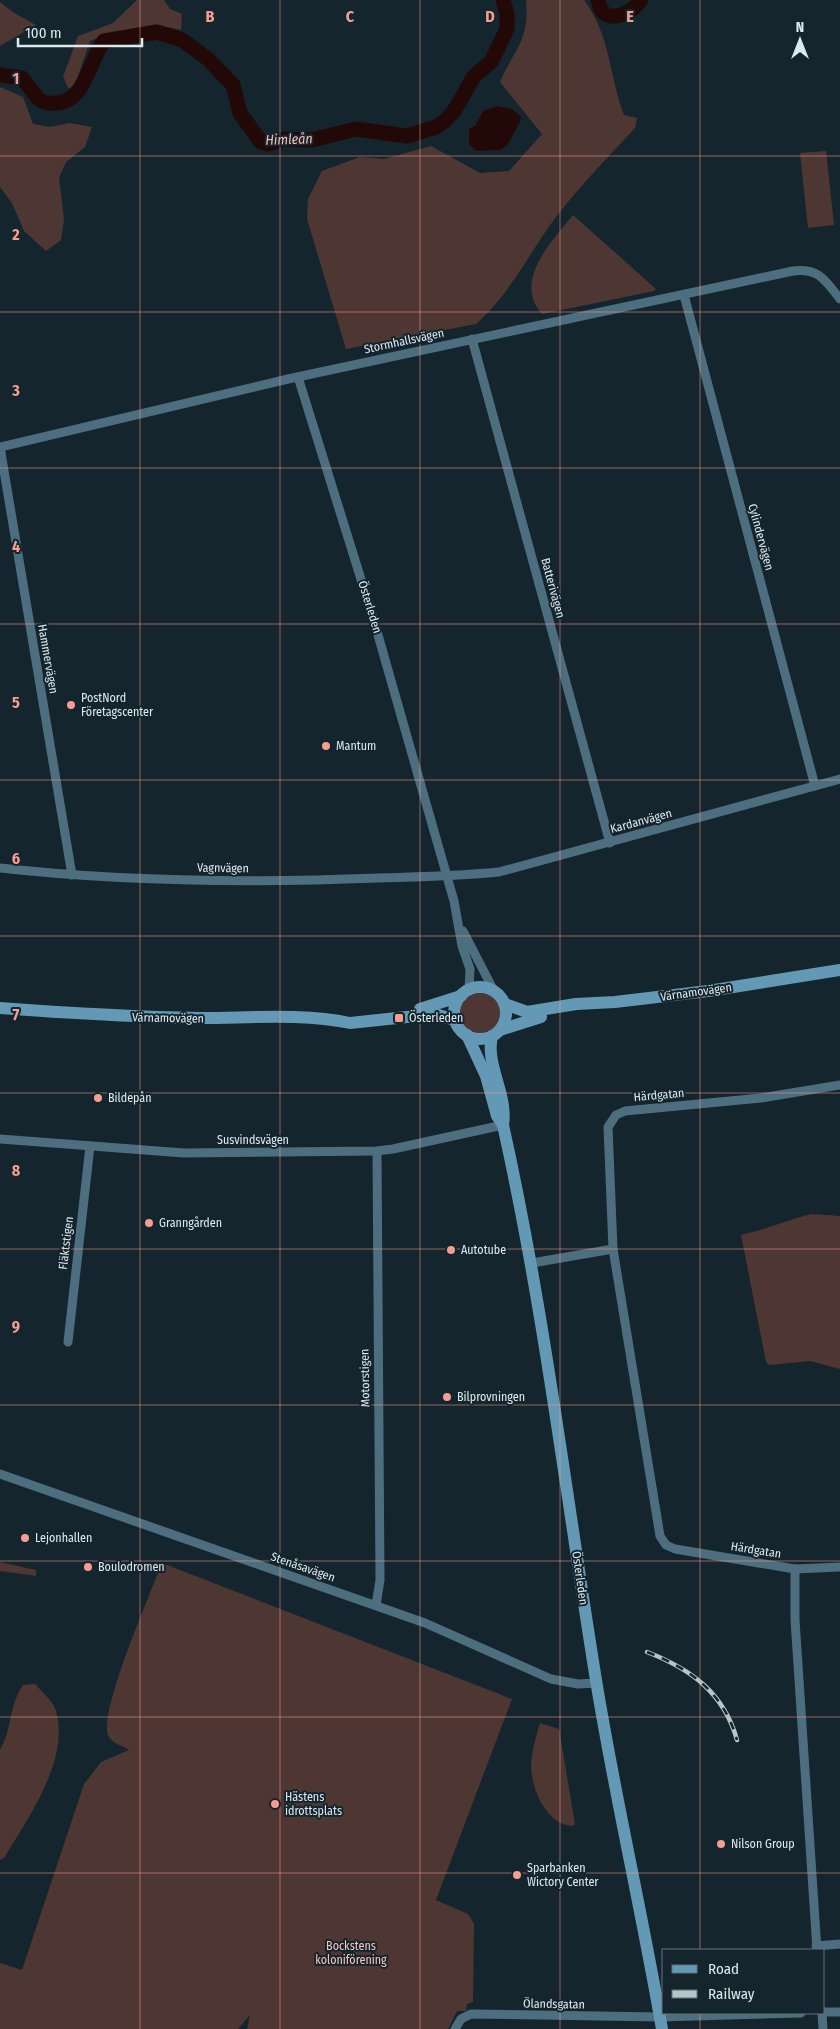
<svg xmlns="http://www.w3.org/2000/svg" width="840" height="2029" viewBox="0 0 840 2029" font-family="'Fira Sans Condensed',sans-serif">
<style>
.green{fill:#4e3733}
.water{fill:#220907}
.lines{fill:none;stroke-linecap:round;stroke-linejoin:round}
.river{stroke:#220907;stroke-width:15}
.street{stroke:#4d6e7f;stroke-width:9}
.secondary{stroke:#6399b5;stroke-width:12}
.rail-casing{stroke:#b8c4cb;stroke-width:4.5}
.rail{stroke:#14252e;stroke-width:2.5;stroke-dasharray:8;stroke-linecap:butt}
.grid{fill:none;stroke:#f59d90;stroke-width:1;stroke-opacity:0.55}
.poi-dot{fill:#f59d90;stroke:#14252e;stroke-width:2}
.labels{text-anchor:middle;stroke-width:4;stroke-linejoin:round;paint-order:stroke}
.street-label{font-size:12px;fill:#dee9ef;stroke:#14252e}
.poi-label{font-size:12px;fill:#dee9ef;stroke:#14252e;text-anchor:start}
.park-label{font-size:12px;fill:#f9c6be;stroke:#14252e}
.water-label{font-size:14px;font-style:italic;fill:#fabcb3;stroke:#14252e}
.grid-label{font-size:16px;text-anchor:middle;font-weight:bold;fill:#f59d90;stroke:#14252e;stroke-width:4;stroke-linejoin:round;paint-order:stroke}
</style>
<rect width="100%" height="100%" fill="#14252e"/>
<!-- green -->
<g class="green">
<path d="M137,0H164L170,9L182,14L181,30C154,22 116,30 90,41L76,82L69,89L63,77L78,36L113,23Z"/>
<path d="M526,0H584C611,36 609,76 624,115L637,118L635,128C608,157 580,186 556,217C529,253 511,293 476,324L346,349L307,219L308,199L322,171L360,157L384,159L431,146L480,173L509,171L542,134L500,82C514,49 530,41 526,0Z"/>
<polygon points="0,2 14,13 36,25 0,46"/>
<polygon points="0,87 23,97 33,124 50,127 69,123 92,127 85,147 66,162 59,178 64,219 61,240 46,251 24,231 12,203 0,187"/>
<polygon points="826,151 834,225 808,228 800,153"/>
<path d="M573,215L656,289L654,291L542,314C512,281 553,240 573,215Z"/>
<circle cx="480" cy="1014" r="21"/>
<path d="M811,1214L840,1216V1369L810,1361L769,1365L766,1362L741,1235C765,1230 787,1220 811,1214Z"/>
<polygon points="0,1562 36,1570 36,1576 0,1571"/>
<path d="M162,1563L512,1699L436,1900L468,1914L474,1924L473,2002L467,2004L466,2011H457L448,2029H247L250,2015L238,2029H0V1963L22,1970L84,1784L101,1762L129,1750C123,1746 111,1743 108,1735C99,1711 151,1592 162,1563Z"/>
<path d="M35,1684C41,1691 54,1702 56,1711C70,1760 28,1818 4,1858L0,1860V1750C13,1727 8,1708 23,1685Z"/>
<path d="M540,1723L559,1729L575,1824L573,1826C546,1825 531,1788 531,1765C532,1751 536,1736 540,1723Z"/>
</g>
<!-- water -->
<polygon class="water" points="497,106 512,109 521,117 520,122 507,146 500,150 476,151 469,144 469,129 475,126 483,111"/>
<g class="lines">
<!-- river -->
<g class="river">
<path d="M598,0C599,3 600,9 602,11C613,24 635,10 641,0"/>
<path d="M0,75L22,78C27,84 32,91 37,97C41,102 48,104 54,103C86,103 88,62 104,41L157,32L182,40L208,59L233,85L240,113L261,142L268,144L284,139L312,140L356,129L407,136L436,127L445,121L454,111L474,76L491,62L507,29V14L503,0"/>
</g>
<!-- street -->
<g class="street">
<polyline points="684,295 815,786"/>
<polyline points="472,339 610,843"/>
<polyline points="298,377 374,621 454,901 462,946 470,969 469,990"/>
<path d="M0,447L288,379L793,271C819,268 825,280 840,299"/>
<polyline points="0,447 72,875"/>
<path d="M0,868C125,882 252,883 378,878C418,877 458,876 499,872L840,779"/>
<polyline points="463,931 494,991"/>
<polyline points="0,1139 184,1153 377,1151 393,1149 503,1125"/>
<polyline points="532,1263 613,1249"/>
<polyline points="68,1342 90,1146"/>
<polyline points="0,1474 425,1623 551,1679 578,1684 596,1683"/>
<polyline points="795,1569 840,1567"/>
<polyline points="376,1605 380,1580 377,1151"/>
<polyline points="816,1946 840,1944"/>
<polyline points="817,1950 795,1620 795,1569 675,1549 666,1545 660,1536 613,1249 608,1127 616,1115 625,1111 761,1098 840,1085"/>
<polyline points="824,2012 840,2012"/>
<polyline points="822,2013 823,2029"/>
<polyline points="455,2029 461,2019 471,2014 660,2017 801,2013"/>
</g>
<!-- secondary -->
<g class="secondary">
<circle cx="480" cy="1013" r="26"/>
<polyline points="505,1004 527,1012 576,1004 615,1002 708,991 840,970"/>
<path d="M0,1008C67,1013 134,1017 201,1018C249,1018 303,1013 350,1023L435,1014L455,1020"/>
<polyline points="420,1009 461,996"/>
<polyline points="500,1030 541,1017"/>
<polyline points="467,1035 486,1076 497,1116 503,1125"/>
<path d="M492,1036C485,1065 508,1094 503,1125C544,1309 566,1495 596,1680C615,1797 642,1912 662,2029"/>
</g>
<!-- rail casing -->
<g class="rail-casing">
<path id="rail" d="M647,1652C691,1669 724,1693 737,1740"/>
</g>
<!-- rail -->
<use href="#rail" class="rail"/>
</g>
<!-- grid -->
<path class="grid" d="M140,0V2029M280,0V2029M420,0V2029M560,0V2029M700,0V1950M0,156H840M0,312H840M0,468H840M0,624H840M0,780H840M0,936H840M0,1093H840M0,1249H840M0,1405H840M0,1561H840M0,1717H840M0,1873H840M700,2013V2029"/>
<!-- markers -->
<g class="poi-dot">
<circle cx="71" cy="705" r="5"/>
<circle cx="326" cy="746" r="5"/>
<rect x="394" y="1013" width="10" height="10" rx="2.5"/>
<circle cx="98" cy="1098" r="5"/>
<circle cx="149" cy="1223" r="5"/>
<circle cx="451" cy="1250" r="5"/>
<circle cx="447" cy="1397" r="5"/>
<circle cx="25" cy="1538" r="5"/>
<circle cx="88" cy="1567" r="5"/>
<circle cx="275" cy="1804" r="5"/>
<circle cx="721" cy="1844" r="5"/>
<circle cx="517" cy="1875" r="5"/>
</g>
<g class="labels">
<!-- street labels -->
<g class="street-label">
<text transform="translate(404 341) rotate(-12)" y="4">Stormhallsvägen</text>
<text transform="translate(761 537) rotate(75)" y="4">Cylindervägen</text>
<text transform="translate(553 588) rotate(75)" y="4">Batterivägen</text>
<text transform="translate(370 607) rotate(73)" y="4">Österleden</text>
<text transform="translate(48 659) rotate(80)" y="4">Hammervägen</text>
<text transform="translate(641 821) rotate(-15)" y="4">Kardanvägen</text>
<text transform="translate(223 868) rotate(1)" y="4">Vagnvägen</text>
<text transform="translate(696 992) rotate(-8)" y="4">Värnamovägen</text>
<text transform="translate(168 1018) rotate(1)" y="4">Värnamovägen</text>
<text transform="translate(659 1095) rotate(-5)" y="4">Härdgatan</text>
<text x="253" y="1144">Susvindsvägen</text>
<text transform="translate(66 1243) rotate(-83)" y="4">Fläktstigen</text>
<text transform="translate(365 1378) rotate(-91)" y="4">Motorstigen</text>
<text transform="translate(756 1550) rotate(9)" y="4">Härdgatan</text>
<text transform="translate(303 1567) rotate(19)" y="4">Stenåsavägen</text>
<text transform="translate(580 1578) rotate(82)" y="4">Österleden</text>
<text transform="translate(554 2004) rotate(1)" y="4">Ölandsgatan</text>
</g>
<!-- poi labels -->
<g class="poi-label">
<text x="81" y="702">PostNord<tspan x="81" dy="14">Företagscenter</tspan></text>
<text x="336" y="750">Mantum</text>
<text x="409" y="1022">Österleden</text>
<text x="108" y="1102">Bildepån</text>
<text x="159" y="1227">Granngården</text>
<text x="461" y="1254">Autotube</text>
<text x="457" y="1401">Bilprovningen</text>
<text x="35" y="1542">Lejonhallen</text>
<text x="98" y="1571">Boulodromen</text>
<text x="285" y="1801">Hästens<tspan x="285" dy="14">idrottsplats</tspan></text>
<text x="731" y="1848">Nilson Group</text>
<text x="527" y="1872">Sparbanken<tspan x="527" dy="14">Wictory Center</tspan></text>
</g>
<!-- park labels -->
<g class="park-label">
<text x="351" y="1950">Bockstens<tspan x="351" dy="14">koloniförening</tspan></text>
</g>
<!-- water labels -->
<g class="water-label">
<text transform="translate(289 139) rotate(-2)" y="5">Himleån</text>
</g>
</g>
<g class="grid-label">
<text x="210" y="22">B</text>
<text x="350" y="22">C</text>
<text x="490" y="22">D</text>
<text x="630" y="22">E</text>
<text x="16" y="84">1</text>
<text x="16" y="240">2</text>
<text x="16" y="396">3</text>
<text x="16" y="552">4</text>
<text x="16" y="708">5</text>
<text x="16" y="864">6</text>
<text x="16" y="1020">7</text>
<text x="16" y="1176">8</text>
<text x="16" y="1332">9</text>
</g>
<!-- legend -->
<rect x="662" y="1949" width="162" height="65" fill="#14252e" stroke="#65737b"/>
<rect x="672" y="1965" width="25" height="8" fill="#6399b5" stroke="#65737b"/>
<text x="708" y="1974" font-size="15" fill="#dee9ef">Road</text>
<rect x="672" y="1990" width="25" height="8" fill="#b8c4cb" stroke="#65737b"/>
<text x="708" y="1999" font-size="15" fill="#dee9ef">Railway</text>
<!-- north arrow -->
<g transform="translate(800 40)" stroke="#14252e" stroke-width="4" paint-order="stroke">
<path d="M0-4L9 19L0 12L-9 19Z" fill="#dee9ef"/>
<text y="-8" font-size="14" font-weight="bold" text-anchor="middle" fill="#dee9ef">N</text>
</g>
<!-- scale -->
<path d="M18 38v8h124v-8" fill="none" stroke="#dee9ef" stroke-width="2.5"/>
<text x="25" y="38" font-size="15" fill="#dee9ef" stroke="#14252e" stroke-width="4" paint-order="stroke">100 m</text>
</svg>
